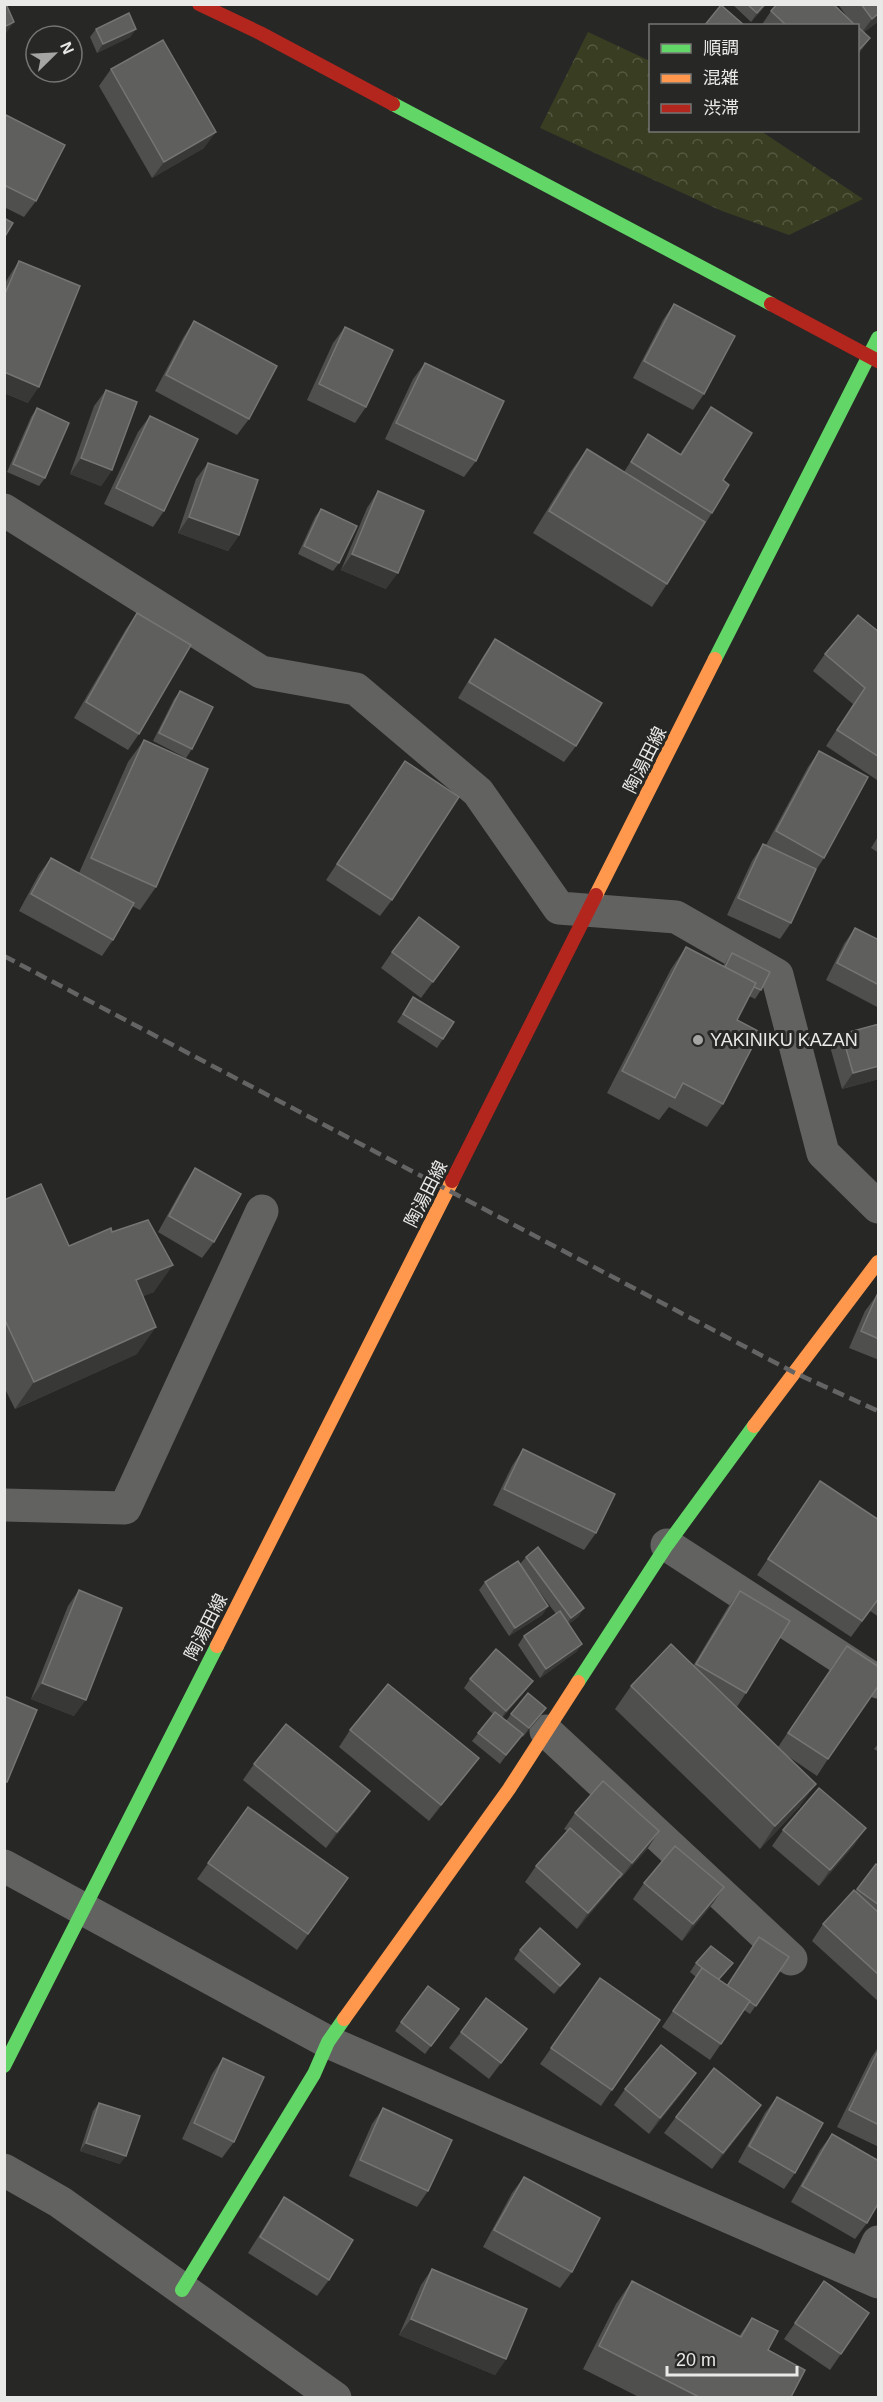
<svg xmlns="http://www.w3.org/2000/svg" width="883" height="2402" viewBox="0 0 883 2402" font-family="Helvetica,'Noto Sans JP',sans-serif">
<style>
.park{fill:url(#park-crowns)}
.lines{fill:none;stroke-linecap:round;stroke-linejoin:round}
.street{stroke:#626261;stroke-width:33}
.fast{stroke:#63d668;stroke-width:14}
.slow{stroke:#ff974d;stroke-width:14}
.jam{stroke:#b3261e;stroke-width:14}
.rail{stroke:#646464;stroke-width:4.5;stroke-dasharray:12 6;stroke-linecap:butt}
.wall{fill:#4f4f4e}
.shaded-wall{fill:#383837}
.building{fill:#5f5f5e;stroke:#757574;stroke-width:1.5}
.poi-dot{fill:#a5a6a4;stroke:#272825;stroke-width:2}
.labels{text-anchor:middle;stroke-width:6;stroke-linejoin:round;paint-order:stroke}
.street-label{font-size:18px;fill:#e9eae8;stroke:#272825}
.poi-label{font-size:18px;fill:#e9eae8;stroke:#272825;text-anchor:start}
</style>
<defs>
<pattern id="park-crowns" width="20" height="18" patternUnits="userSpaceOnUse" patternTransform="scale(1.5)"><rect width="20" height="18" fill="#393d21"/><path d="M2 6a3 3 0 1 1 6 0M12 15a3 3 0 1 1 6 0" fill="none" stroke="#565941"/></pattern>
</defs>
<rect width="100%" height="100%" fill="#272726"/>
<!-- park -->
<polygon class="park" points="588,32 650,61 650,130 761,131 863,199 789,235 722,211 540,128"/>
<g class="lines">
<!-- street -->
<g class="street">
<polyline points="4,510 261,672 356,689 478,792 559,908 676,917 777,975 823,1153 878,1207"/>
<polyline points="4,1505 125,1508 262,1211"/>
<polyline points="667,1545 878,1682"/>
<polyline points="546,1731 791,1959"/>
<polyline points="4,1866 328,2042 878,2282"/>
<polyline points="4,2170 60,2202 335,2398"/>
<polyline points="863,2275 878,2242"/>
</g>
<!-- fast -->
<g class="fast">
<polyline points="393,104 771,304"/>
<polyline points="715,659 878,338"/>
<polyline points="578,1682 667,1545 754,1426"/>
<polyline points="4,2066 217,1646"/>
<polyline points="182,2290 314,2074 328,2042 344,2019"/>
</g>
<!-- slow -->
<g class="slow">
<polyline points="596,895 715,659"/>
<polyline points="754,1426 878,1262"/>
<polyline points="217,1646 452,1181"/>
<polyline points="344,2019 509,1789 578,1682"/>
</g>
<!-- jam -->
<g class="jam">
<polyline points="199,4 260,33 393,104"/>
<polyline points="771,304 878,361"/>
<polyline points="452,1181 596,895"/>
</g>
<!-- rail -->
<polyline class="rail" points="4,956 793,1372 878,1411"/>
</g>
<!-- wall -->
<g class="wall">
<polygon points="732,4 767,4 751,22"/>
<polygon points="838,4 879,4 879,21 864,32 870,38 858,55 858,26 761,26 771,11 847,17"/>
<polygon points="96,29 136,29 130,37 97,53 90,37"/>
<polygon points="111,69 204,148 152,178 99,86"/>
<polygon points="4,114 36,201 24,217 4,207"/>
<polygon points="19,261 28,403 4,393 4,285 8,278"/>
<polygon points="674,304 704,394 693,410 633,378 663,320"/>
<polygon points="194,321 249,419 237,435 155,391 183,338"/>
<polygon points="345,327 366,407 355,423 307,400 333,343"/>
<polygon points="425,363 476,461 464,477 385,439 413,379"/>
<polygon points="106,390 112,470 101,486 70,474 94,406"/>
<polygon points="711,407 723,480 712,513 667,584 652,607 533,533 571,471 587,449 624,472 648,434 680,454"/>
<polygon points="37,408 45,478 39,486 7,472 31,417"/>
<polygon points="150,416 164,511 153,527 104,504 138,432"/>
<polygon points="208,463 239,535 228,551 178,533 196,479"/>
<polygon points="378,491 386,589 341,570 367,508"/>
<polygon points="321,509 339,563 333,571 298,554 315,517"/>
<polygon points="137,613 139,734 128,750 74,718 126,629"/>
<polygon points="879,632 879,779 877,780 826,746 853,704 813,671 825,654"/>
<polygon points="495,639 576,746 564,762 458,698 484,655"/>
<polygon points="180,691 192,749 186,758 153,741 174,699"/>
<polygon points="144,740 156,887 140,910 132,906 113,940 102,956 19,911 39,874 51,858 79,873 128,762"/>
<polygon points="819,751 824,858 816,870 791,923 780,939 727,915 752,861 763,844 766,845 808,767"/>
<polygon points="405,761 392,900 380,916 326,880"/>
<polygon points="879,835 879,853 871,848"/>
<polygon points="855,928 879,940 879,1008 826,980 844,944"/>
<polygon points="459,947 421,998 381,968 392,952"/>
<polygon points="686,947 723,966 732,953 761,990 755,999 749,996 737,1020 723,1104 707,1127 669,1107 659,1120 607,1093 671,969"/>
<polygon points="413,997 443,1039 437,1048 397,1022"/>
<polygon points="842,1034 879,1079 842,1089 831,1050"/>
<polygon points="195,1168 214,1242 202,1258 158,1232 184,1185"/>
<polygon points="4,1200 69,1246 112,1232 154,1292 143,1296 137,1354 15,1409 4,1387"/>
<polygon points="877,1295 879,1296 879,1360 849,1348 865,1311"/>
<polygon points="523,1449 596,1533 584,1550 493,1505 512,1466"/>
<polygon points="820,1481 879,1520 879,1617 870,1611 851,1637 757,1575"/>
<polygon points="526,1557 584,1608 578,1617 569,1624 582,1644 576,1652 540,1678 518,1645 524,1636 556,1614 530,1579 548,1606 542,1615 509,1636 479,1590 485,1582 520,1564"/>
<polygon points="79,1590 74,1716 31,1699 68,1606"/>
<polygon points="740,1591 746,1693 737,1707 778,1747 835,1662 828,1759 817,1776 786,1755 800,1806 760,1849 615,1709 631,1686 693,1666 728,1607"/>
<polygon points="470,1679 527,1689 502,1718 506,1721 511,1714 546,1708 523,1737 521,1735 500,1764 472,1741 493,1714 464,1688"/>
<polygon points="350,1730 467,1774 429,1821 339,1747"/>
<polygon points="879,1743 879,1752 874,1749"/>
<polygon points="254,1764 359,1807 326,1848 243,1780"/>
<polygon points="248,1807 348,1878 297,1950 197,1879"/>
<polygon points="575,1813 648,1848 620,1879 619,1878 610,1890 577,1929 525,1882 536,1866 567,1831 564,1829"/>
<polygon points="783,1830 855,1844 819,1886 772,1846"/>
<polygon points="876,1864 879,1866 879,2002 812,1941 823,1924 855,1892"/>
<polygon points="644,1883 724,1887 713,1903 682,1941 633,1899"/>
<polygon points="520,1950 580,1964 574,1972 554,1994 514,1959"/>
<polygon points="789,1957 750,2014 744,2010 710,2060 662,2027 696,1977 690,1972 696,1963 727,1971 719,1980 727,1985"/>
<polygon points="600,1978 660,2020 601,2106 540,2064"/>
<polygon points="459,2009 425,2054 395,2031 401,2022"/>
<polygon points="527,2029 489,2079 449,2048 461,2032"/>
<polygon points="879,2046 879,2147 837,2127 871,2058"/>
<polygon points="223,2058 234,2142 222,2158 182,2139 212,2074"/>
<polygon points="696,2073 685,2089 649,2134 614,2105 625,2089"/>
<polygon points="777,2097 795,2173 784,2189 738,2162 765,2113"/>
<polygon points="99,2103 120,2164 80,2151 93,2111"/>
<polygon points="761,2105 750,2121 712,2169 664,2133 676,2117"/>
<polygon points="383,2108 428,2191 417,2207 349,2176 372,2124"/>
<polygon points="832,2134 867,2223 855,2239 791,2202 820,2150"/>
<polygon points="524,2177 572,2272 560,2288 483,2247 512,2193"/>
<polygon points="284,2197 329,2280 317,2296 248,2253 273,2213"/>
<polygon points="432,2269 506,2359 495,2375 399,2335 421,2285"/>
<polygon points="632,2281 739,2336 752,2318 791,2397 639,2397 583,2369 616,2304"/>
<polygon points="824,2281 869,2313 830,2370 784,2339"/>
</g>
<!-- shaded-wall -->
<g class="shaded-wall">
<polygon points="765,4 767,4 751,22 757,13"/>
<polygon points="879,13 879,21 860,35 872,19"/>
<polygon points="14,22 4,36 4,27"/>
<polygon points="136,29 130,37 97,53 103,44"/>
<polygon points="870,38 858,55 858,51"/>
<polygon points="216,132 204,148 152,178 164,162"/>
<polygon points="4,372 39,387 28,403 4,393"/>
<polygon points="81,458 112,470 101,486 70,474"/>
<polygon points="189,517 239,535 228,551 178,533"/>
<polygon points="352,554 398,573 386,589 341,570"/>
<polygon points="459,947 448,963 421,998 433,982"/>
<polygon points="879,1066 879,1079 842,1089 853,1073"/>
<polygon points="173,1265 154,1292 117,1307 136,1280"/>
<polygon points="156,1327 137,1354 15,1409 34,1382"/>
<polygon points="548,1606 542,1615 509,1636 515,1628"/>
<polygon points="584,1608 578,1617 565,1627 571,1618"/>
<polygon points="582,1644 576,1652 540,1678 546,1669"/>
<polygon points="533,1681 527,1689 500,1720 506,1711"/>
<polygon points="42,1683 86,1700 74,1716 31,1699"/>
<polygon points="546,1708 540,1717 523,1737 529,1728"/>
<polygon points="479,1758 467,1774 429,1821 441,1805"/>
<polygon points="816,1784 800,1806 760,1849 775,1826"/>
<polygon points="370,1791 359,1807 326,1848 337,1832"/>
<polygon points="866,1828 855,1844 819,1886 830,1870"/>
<polygon points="659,1831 648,1848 620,1879 632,1863"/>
<polygon points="622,1874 610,1890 577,1929 588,1913"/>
<polygon points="724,1887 713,1903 682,1941 693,1924"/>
<polygon points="580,1964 574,1972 554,1994 560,1986"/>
<polygon points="527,2029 516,2045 489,2079 501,2063"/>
<polygon points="696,2073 685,2089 649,2134 660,2118"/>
<polygon points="761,2105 750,2121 712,2169 723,2153"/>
<polygon points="86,2143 126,2156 120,2164 80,2151"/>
<polygon points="411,2319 506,2359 495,2375 399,2335"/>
</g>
<!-- building -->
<g class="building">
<polygon points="4,4 6,4 14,22 4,27"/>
<polygon points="747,4 765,4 757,13"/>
<polygon points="777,4 833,4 856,26 787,26 771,11"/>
<polygon points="861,4 879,4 879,13 872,19"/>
<polygon points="721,5 745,26 704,26"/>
<polygon points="129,13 136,29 103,44 96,29"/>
<polygon points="858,27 870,38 858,51"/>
<polygon points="163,40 216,132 164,162 111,69"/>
<polygon points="4,114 65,145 36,201 4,185"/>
<polygon points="4,218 13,223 4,238"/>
<polygon points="19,261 80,286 39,387 4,372 4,296"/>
<polygon points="674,304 735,336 704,394 644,361"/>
<polygon points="194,321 277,366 249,419 166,375"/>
<polygon points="345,327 393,350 366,407 319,384"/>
<polygon points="425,363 504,401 476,461 396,423"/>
<polygon points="106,390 137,402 112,470 81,458"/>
<polygon points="711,407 752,433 723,480 729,485 712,513 631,462 648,434 681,455"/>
<polygon points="37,408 69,423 45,478 13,464"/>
<polygon points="150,416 198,439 164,511 116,488"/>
<polygon points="587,449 705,522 667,584 549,511"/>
<polygon points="208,463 258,480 239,535 189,517"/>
<polygon points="378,491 424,511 398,573 352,554"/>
<polygon points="321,509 357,526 339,563 304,546"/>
<polygon points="137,613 191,645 139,734 86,702"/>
<polygon points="858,615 879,632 879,757 837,730 865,688 825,654"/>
<polygon points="495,639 602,703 576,746 469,682"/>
<polygon points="180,691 213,707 192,749 159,733"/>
<polygon points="144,740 208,769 156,887 91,858"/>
<polygon points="819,751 868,777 824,858 776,831"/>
<polygon points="405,761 459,797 392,900 337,864"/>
<polygon points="763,844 816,869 791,923 738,898"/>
<polygon points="51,858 134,903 113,940 31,894"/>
<polygon points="419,917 459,947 433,982 392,952"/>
<polygon points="855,928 879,940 879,985 837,963"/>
<polygon points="686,947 756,983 737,1020 760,1032 723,1104 683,1083 675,1098 622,1071"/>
<polygon points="732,953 770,972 761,990 754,987 756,983 725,967"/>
<polygon points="413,997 454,1022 443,1039 403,1014"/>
<polygon points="879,1024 879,1066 853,1073 842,1034"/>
<polygon points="195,1168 241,1194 214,1242 169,1216"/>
<polygon points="41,1184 69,1246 111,1228 112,1232 148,1220 173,1265 136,1280 156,1327 34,1382 4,1318 4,1200"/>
<polygon points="877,1295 879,1296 879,1339 861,1331"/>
<polygon points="523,1449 615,1494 596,1533 504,1489"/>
<polygon points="820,1481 879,1520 879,1598 862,1621 768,1559"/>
<polygon points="538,1547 584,1608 571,1618 526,1557"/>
<polygon points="518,1561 548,1606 515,1628 485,1582"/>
<polygon points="79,1590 122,1608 86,1700 42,1683"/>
<polygon points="740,1591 790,1621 746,1693 696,1664"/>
<polygon points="560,1611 582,1644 546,1669 524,1636"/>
<polygon points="671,1644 816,1784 775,1826 631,1686"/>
<polygon points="847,1646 879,1667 879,1685 828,1759 788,1733"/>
<polygon points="496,1649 533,1681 506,1711 470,1679"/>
<polygon points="388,1684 479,1758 441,1805 350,1730"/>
<polygon points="528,1693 546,1708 529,1728 511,1714"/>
<polygon points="4,1696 37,1710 7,1782 4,1781"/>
<polygon points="495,1712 523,1734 506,1755 478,1733"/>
<polygon points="286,1724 370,1791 337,1832 254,1764"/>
<polygon points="603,1781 659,1831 632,1863 575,1813"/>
<polygon points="819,1788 866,1828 830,1870 783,1830"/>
<polygon points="248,1807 348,1878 308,1934 208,1863"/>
<polygon points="570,1828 622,1874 588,1913 536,1866"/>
<polygon points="675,1846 724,1887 693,1924 644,1883"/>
<polygon points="876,1864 879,1866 879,1905 857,1889"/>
<polygon points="854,1890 879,1913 879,1975 823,1924"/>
<polygon points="540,1928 580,1964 560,1986 520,1950"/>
<polygon points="759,1937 789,1957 756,2006 727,1986"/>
<polygon points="711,1946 733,1963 718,1980 696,1963"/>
<polygon points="702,1968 750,2001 721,2044 673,2011"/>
<polygon points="600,1978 660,2020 612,2090 551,2048"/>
<polygon points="428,1986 459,2009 431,2046 401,2022"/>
<polygon points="486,1998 527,2029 501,2063 461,2032"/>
<polygon points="661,2045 696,2073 660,2118 625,2089"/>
<polygon points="879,2049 879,2125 849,2110"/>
<polygon points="223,2058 264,2077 234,2142 194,2123"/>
<polygon points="714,2068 761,2105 723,2153 676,2117"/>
<polygon points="777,2097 823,2123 795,2173 749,2146"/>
<polygon points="99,2103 140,2116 126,2156 86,2143"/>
<polygon points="383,2108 452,2140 428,2191 360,2160"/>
<polygon points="832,2134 879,2161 879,2202 867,2223 802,2186"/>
<polygon points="524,2177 600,2218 572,2272 494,2230"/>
<polygon points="284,2197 353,2240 329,2280 260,2237"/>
<polygon points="432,2269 527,2309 506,2359 411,2319"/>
<polygon points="632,2281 741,2337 752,2318 778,2331 768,2350 805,2370 791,2397 699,2397 599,2346"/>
<polygon points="824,2281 869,2313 841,2354 795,2323"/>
</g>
<!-- markers -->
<circle class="poi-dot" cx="698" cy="1040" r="6"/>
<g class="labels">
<!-- street labels -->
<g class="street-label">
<text transform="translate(645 760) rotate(-63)" y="6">陶湯田線</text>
<text transform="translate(426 1194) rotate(-63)" y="6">陶湯田線</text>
<text transform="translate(206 1627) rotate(-63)" y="6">陶湯田線</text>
</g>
<!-- poi labels -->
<g class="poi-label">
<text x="710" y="1046">YAKINIKU KAZAN</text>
</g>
</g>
<!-- border -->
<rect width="883" height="2402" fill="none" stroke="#e9eae8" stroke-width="12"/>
<!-- legend -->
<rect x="649" y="24" width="210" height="108" fill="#272825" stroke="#757673" stroke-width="1.5"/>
<rect x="661" y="44" width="30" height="9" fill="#63d668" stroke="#757673" stroke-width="1.5"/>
<text x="703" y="54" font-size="18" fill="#e9eae8">順調</text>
<rect x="661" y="74" width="30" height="9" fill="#ff974d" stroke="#757673" stroke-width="1.5"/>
<text x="703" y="84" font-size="18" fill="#e9eae8">混雑</text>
<rect x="661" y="104" width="30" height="9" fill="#b3261e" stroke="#757673" stroke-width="1.5"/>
<text x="703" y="114" font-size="18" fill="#e9eae8">渋滞</text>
<!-- north arrow -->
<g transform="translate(54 54) rotate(66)"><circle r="28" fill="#272825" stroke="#757673" stroke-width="1.5"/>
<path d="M0-4.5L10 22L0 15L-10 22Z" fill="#a5a6a4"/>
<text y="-9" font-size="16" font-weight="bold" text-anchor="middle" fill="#e9eae8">N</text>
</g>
<!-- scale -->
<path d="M667 2366v9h130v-9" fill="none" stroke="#e9eae8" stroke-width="3"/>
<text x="676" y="2366" font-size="18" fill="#e9eae8" stroke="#272825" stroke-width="4.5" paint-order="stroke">20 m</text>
</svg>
